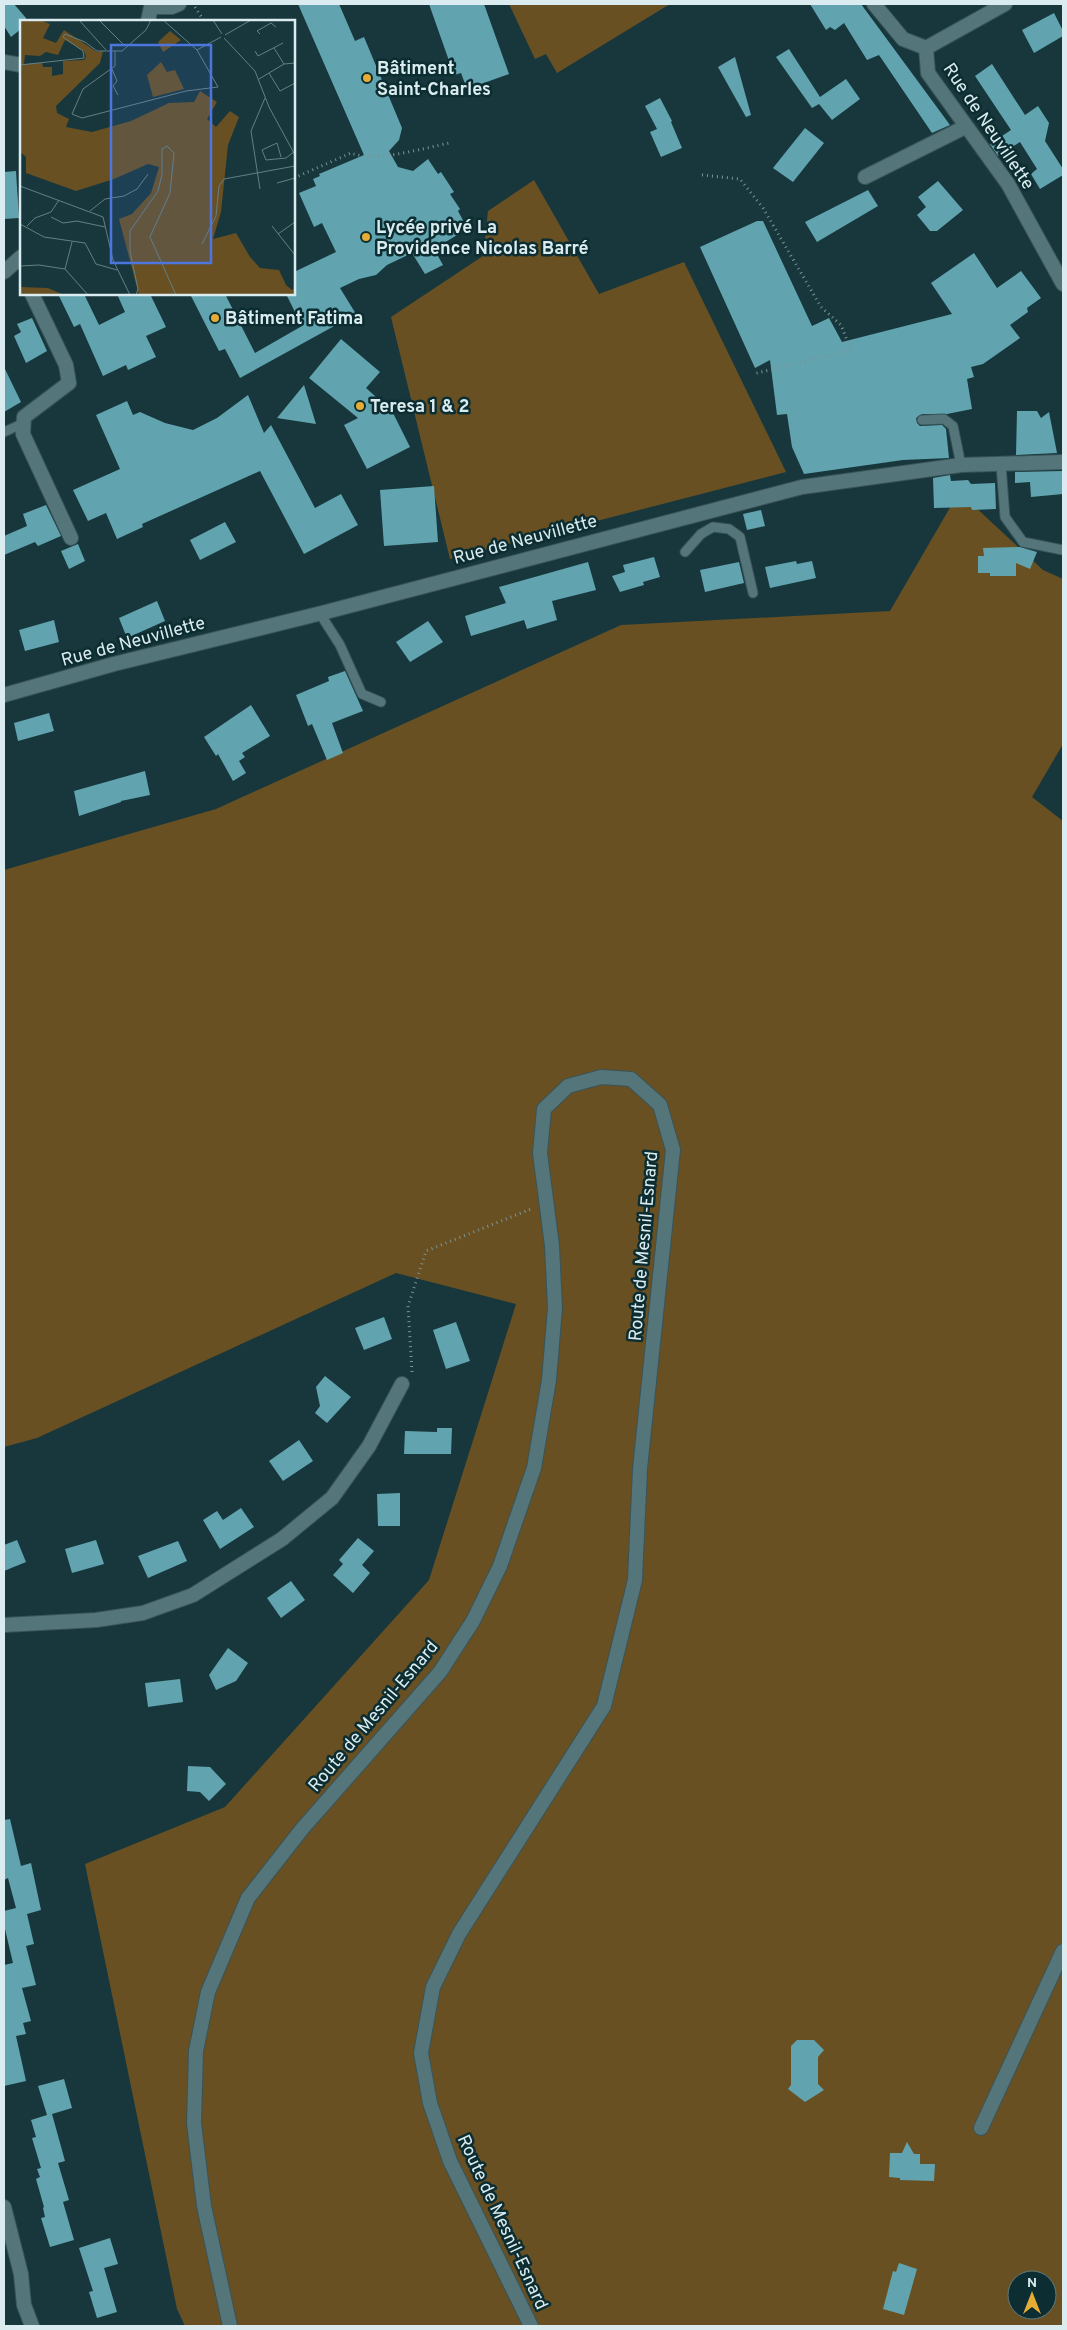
<svg xmlns="http://www.w3.org/2000/svg" width="1067" height="2330" viewBox="0 0 1067 2330" font-family="Overpass,sans-serif">
<style>
.green{fill:#685023;fill-rule:evenodd}
.building{fill:#61a4af}
.lines{fill:none;stroke-linecap:round;stroke-linejoin:round}
.service-casing{stroke:#395458;stroke-width:11}
.minor-casing{stroke:#395458;stroke-width:16}
.tertiary-casing{stroke:#395458;stroke-width:16}
.path{stroke:#7b9498;stroke-width:3;stroke-dasharray:1 4;stroke-linecap:butt}
.service{stroke:#54757a;stroke-width:9}
.minor{stroke:#54757a;stroke-width:14}
.tertiary{stroke:#54757a;stroke-width:14}
.poi-dot{fill:#e6ac36;stroke:#0c2d31;stroke-width:2}
.labels{text-anchor:middle;stroke-width:5;stroke-linejoin:round;paint-order:stroke}
.poi-label{font-size:18px;font-weight:bold;fill:#daecef;stroke:#0c2d31;text-anchor:start}
.street-label{font-size:18px;fill:#daecef;stroke:#0c2d31}
.inset-road{fill:none;stroke:#657f84;stroke-width:1}
.view{fill:#4c76de;fill-opacity:0.15;stroke:#4c76de;stroke-width:2.5}
.inset-edge{fill:none;stroke:#daecef;stroke-width:2.5}
</style>
<rect width="100%" height="100%" fill="#17373c"/>
<!-- green -->
<g class="green">
<polygon points="509,4 670,4 557,73 546,54 535,59"/>
<polygon points="534,180 599,294 684,262 786,472 450,559 391,317 483,256 488,211"/>
<path d="M959,492L1043,570L1063,579V744L1032,797L1063,821V2326H185L177,2309L85,1864L225,1807L429,1580L516,1304L396,1273L37,1438L4,1447V870L216,809L621,625L890,611ZM1017,2280H1047V2310H1017Z"/>
</g>
<!-- building -->
<g class="building">
<polygon points="4,4 14,4 26,18 26,21 21,21 21,29 11,37 4,26"/>
<polygon points="298,4 339,4 355,41 364,37 402,128 399,140 389,151 398,167 413,171 428,159 438,174 441,172 454,192 450,194 460,209 458,211 465,224 460,227 462,232 434,249 443,265 425,274 412,253 387,265 376,275 359,279 340,288 356,314 240,378 225,349 219,351 190,294 225,294 255,353 302,326 286,294 294,294 294,272 336,252 322,223 314,227 299,193 316,186 313,179 320,176 319,174 364,155"/>
<polygon points="429,4 484,4 509,74 467,89 461,73 454,75"/>
<polygon points="810,4 861,4 950,125 932,133 879,55 867,60 844,23 835,30 830,27 826,30"/>
<polygon points="1054,13 1063,31 1063,36 1034,53 1022,30"/>
<polygon points="789,49 820,97 846,79 860,99 832,120 819,104 812,108 776,57"/>
<polygon points="735,57 751,115 746,117 718,67"/>
<polygon points="992,64 1025,115 1038,106 1049,123 1045,141 1063,169 1063,175 1040,189 1031,174 1037,169 1020,142 998,156 990,144 1011,130 975,76"/>
<polygon points="660,98 672,121 671,122 682,148 661,157 650,132 657,129 645,106"/>
<polygon points="805,128 824,143 793,182 773,168"/>
<polygon points="16,171 19,218 4,219 4,172"/>
<polygon points="938,181 963,210 937,231 930,231 917,215 926,207 918,197"/>
<polygon points="868,190 878,206 817,242 805,222"/>
<polygon points="757,221 763,221 812,326 829,318 842,342 952,314 931,283 974,253 997,288 1021,271 1041,298 1027,308 1028,312 1010,325 1020,338 983,364 971,367 974,377 967,379 972,409 947,414 922,414 916,418 917,423 920,426 942,425 946,429 949,458 903,460 804,474 792,447 787,414 777,415 770,360 755,368 700,247"/>
<polygon points="58,294 84,294 99,325 125,312 117,294 150,294 166,327 146,336 156,357 128,370 126,365 103,376 80,324 74,327"/>
<polygon points="32,318 47,351 26,363 14,336 21,332 17,324"/>
<polygon points="341,339 380,372 366,388 385,405 388,403 410,447 367,469 344,425 358,418 309,378"/>
<polygon points="4,367 21,402 4,412"/>
<polygon points="304,385 316,424 277,418"/>
<polygon points="248,395 264,433 271,425 315,508 341,494 358,525 304,554 260,471 142,524 143,527 117,539 106,513 88,521 73,490 120,469 96,415 127,401 133,415 140,412 165,423 193,430 217,418"/>
<polygon points="1017,411 1037,411 1041,418 1049,412 1057,453 1016,455"/>
<polygon points="1063,471 1063,494 1031,497 1030,482 1015,483 1015,472"/>
<polygon points="950,475 951,481 968,480 971,484 995,483 996,509 972,510 971,507 934,508 933,478"/>
<polygon points="434,486 438,542 384,546 380,490"/>
<polygon points="46,505 61,536 38,546 35,542 4,555 4,536 27,526 23,514"/>
<polygon points="761,510 765,526 747,530 743,514"/>
<polygon points="225,522 236,542 200,560 190,540"/>
<polygon points="78,544 85,561 69,569 61,551"/>
<polygon points="1020,547 1037,552 1030,569 1016,563 1016,576 990,576 990,573 978,573 978,556 984,556 983,548"/>
<polygon points="654,557 660,577 643,582 644,585 620,592 612,576 625,572 623,565"/>
<polygon points="796,561 797,564 812,561 816,578 770,588 765,567"/>
<polygon points="588,562 596,590 552,601 557,620 527,629 524,620 471,636 465,616 506,603 499,587"/>
<polygon points="739,562 744,583 705,592 700,570"/>
<polygon points="157,601 165,621 127,638 119,618"/>
<polygon points="54,620 59,642 25,651 19,630"/>
<polygon points="428,621 443,642 410,662 396,642"/>
<polygon points="345,671 363,711 332,723 343,753 327,760 312,724 308,726 296,695 329,681 328,677"/>
<polygon points="251,705 270,736 242,753 245,757 239,761 246,773 233,781 218,754 216,756 204,737"/>
<polygon points="49,713 54,731 18,741 14,723"/>
<polygon points="145,771 150,795 121,801 121,802 79,816 74,791"/>
<polygon points="384,1317 392,1339 364,1350 355,1328"/>
<polygon points="456,1322 470,1361 446,1369 433,1330"/>
<polygon points="325,1376 351,1397 327,1423 315,1413 320,1406 316,1387"/>
<polygon points="437,1428 452,1428 451,1454 404,1454 405,1431 437,1432"/>
<polygon points="299,1440 313,1461 283,1481 269,1461"/>
<polygon points="400,1493 400,1526 378,1526 377,1494"/>
<polygon points="241,1508 254,1527 220,1549 203,1520 217,1511 223,1520"/>
<polygon points="358,1538 374,1551 362,1565 370,1573 353,1593 333,1575 343,1564 339,1560"/>
<polygon points="17,1540 26,1562 4,1571 4,1545"/>
<polygon points="96,1540 104,1564 72,1573 65,1549"/>
<polygon points="178,1541 187,1561 148,1578 138,1556"/>
<polygon points="291,1581 305,1600 281,1618 267,1598"/>
<polygon points="228,1648 248,1663 236,1681 216,1690 209,1675"/>
<polygon points="180,1679 183,1702 148,1707 145,1683"/>
<polygon points="188,1766 210,1767 226,1784 209,1801 200,1792 187,1791"/>
<polygon points="10,1819 21,1866 31,1863 41,1910 27,1914 34,1944 26,1946 36,1985 22,1988 31,2021 23,2023 26,2034 16,2036 26,2081 4,2086 4,1965 13,1963 4,1925 4,1911 16,1908 8,1878 4,1880 4,1820"/>
<polygon points="797,2040 814,2040 824,2050 818,2057 818,2084 824,2090 805,2102 788,2089 791,2085 791,2046"/>
<polygon points="64,2079 72,2108 52,2114 65,2161 58,2163 69,2200 63,2202 74,2240 50,2247 41,2218 45,2217 43,2208 44,2207 36,2179 40,2177 37,2169 41,2168 32,2138 36,2137 31,2120 47,2115 38,2086"/>
<polygon points="907,2142 914,2154 920,2154 920,2164 935,2164 934,2181 900,2180 900,2178 889,2177 890,2153 902,2153"/>
<polygon points="110,2238 118,2264 104,2268 117,2312 97,2318 89,2292 93,2291 79,2248"/>
<polygon points="899,2263 917,2269 904,2315 883,2309 893,2271 896,2272"/>
</g>
<g class="lines">
<!-- service casing -->
<g class="service-casing">
<g id="service">
<polyline points="922,420 944,419 953,426 961,465"/>
<polyline points="4,432 24,423"/>
<polyline points="1001,465 1005,517 1023,542 1063,550"/>
<polyline points="685,552 701,534 713,527 729,529 740,537 753,593"/>
<polyline points="322,613 324,620 340,645 362,694 381,702"/>
</g>
</g>
<!-- minor casing -->
<g class="minor-casing">
<g id="minor">
<polyline points="874,4 903,39 926,48"/>
<polyline points="151,7 172,7 179,4"/>
<polyline points="148,21 151,7"/>
<polyline points="926,48 928,73 1008,184 1063,284"/>
<polyline points="926,48 1005,4"/>
<polyline points="4,62 21,65"/>
<polyline points="865,177 965,127"/>
<polyline points="4,272 21,257"/>
<polyline points="32,294 66,365 69,383 24,417 23,434 71,538"/>
<polyline points="4,695 114,664 322,613 802,487 961,465 1063,462"/>
<polyline points="4,1625 96,1620 143,1613 193,1595 282,1539 332,1498 369,1446 402,1384"/>
<polyline points="981,2128 1063,1951"/>
</g>
</g>
<!-- tertiary casing -->
<g class="tertiary-casing">
<g id="tertiary">
<polyline points="4,2207 21,2274 24,2305 32,2326"/>
<polyline points="230,2326 204,2206 194,2123 196,2051 208,1992 248,1898 302,1829 440,1672 473,1621 500,1566 534,1468 549,1380 555,1308 552,1246 540,1153 544,1109 568,1086 601,1077 631,1079 660,1105 673,1150 640,1469 635,1580 604,1706 459,1934 433,1987 421,2053 430,2103 450,2161 531,2326"/>
</g>
</g>
<!-- path -->
<g class="path">
<polyline points="195,7 204,21"/>
<polyline points="702,175 740,179 763,208 821,307 841,325 851,350 753,374"/>
<path d="M294,178L351,153C376,163 423,148 450,143"/>
<polyline points="412,1372 408,1306 426,1251 531,1209"/>
</g>
<!-- service -->
<use href="#service" class="service"/>
<!-- minor -->
<use href="#minor" class="minor"/>
<!-- tertiary -->
<use href="#tertiary" class="tertiary"/>
</g>
<!-- markers -->
<g class="poi-dot">
<circle cx="367" cy="78" r="5"/>
<circle cx="366" cy="237" r="5"/>
<circle cx="215" cy="318" r="5"/>
<circle cx="360" cy="406" r="5"/>
</g>
<g class="labels">
<!-- poi labels -->
<g class="poi-label">
<text x="377" y="74">Bâtiment<tspan x="377" dy="21">Saint-Charles</tspan></text>
<text x="376" y="233">Lycée privé La<tspan x="376" dy="21">Providence Nicolas Barré</tspan></text>
<text x="225" y="324">Bâtiment Fatima</text>
<text x="370" y="412">Teresa 1 &amp; 2</text>
</g>
<!-- street labels -->
<g class="street-label">
<text transform="translate(989 126) rotate(56)" y="6">Rue de Neuvillette</text>
<text transform="translate(525 539) rotate(-15)" y="6">Rue de Neuvillette</text>
<text transform="translate(133 641) rotate(-15)" y="6">Rue de Neuvillette</text>
<text transform="translate(643 1246) rotate(-85)" y="6">Route de Mesnil-Esnard</text>
<text transform="translate(373 1716) rotate(-50)" y="6">Route de Mesnil-Esnard</text>
<text transform="translate(503 2222) rotate(65)" y="6">Route de Mesnil-Esnard</text>
</g>
</g>
<!-- overview -->
<g transform="translate(20 20)">
<rect width="275" height="275" fill="#17373c"/>
<path d="M0,0H20L30,4L23,18L36,23L44,10L77,32L83,31L80,43L36,86L37,93L49,99L46,107L72,112L111,101L149,83L174,82L180,71L197,82L187,99L196,107L210,91L219,97L208,125L201,192L193,219L216,213L230,237L240,248L259,250L266,265L272,270L275,268V275H119L99,199L112,194L131,173L139,147L128,144L94,159L56,171L6,153V137L0,132ZM45,20L64,31L66,37L64,40L43,41V54L32,56V47H23L22,43L4,44L5,35L20,36L26,32L38,35ZM150,11L161,20L143,32L138,22ZM141,42L147,52L155,50L164,69L133,77L127,55ZM0,267L28,268L44,275H0Z" fill="#685023" fill-rule="evenodd"/>
<path class="inset-road" d="M59,0L86,30M79,0L105,26M193,0L202,14M240,14L237,11L251,3L256,7M205,15L231,0M204,18L235,51L249,87L275,135M254,28L264,44M177,30L201,17M95,31V46L63,69L52,94L62,98L166,71L198,67L177,30L143,0M235,31L238,36L263,23M0,45L64,38L63,31L43,17L45,14L65,22L77,31H102L126,10L131,0M92,49L97,61L93,66L98,75M249,53L260,71L275,63M239,59L264,44L275,43M261,137L257,123L242,130L246,140L266,138L275,131M257,163L275,158M0,166L83,197L93,240L110,275M240,169L231,111L245,78M70,191L85,179L104,176L117,169L128,154M31,197L43,203L57,201L85,207M0,204L24,217L65,223L76,244L97,250M7,206L15,198L31,192L39,180M252,206L275,235M258,214L275,202M182,224L196,196L199,166L204,159L275,146M0,246L19,245L45,249L68,275M45,249L52,222M116,275L118,269L110,231V211L138,171L142,154V129L147,126L154,133L150,173L130,217L156,275M218,275H235"/>
<path class="view" d="M91,25H191V243H91Z"/>
<rect width="275" height="275" class="inset-edge"/>
</g>
<!-- border -->
<rect width="1067" height="2330" fill="none" stroke="#daecef" stroke-width="10"/>
<!-- north arrow -->
<g transform="translate(1032 2295)"><circle r="24" fill="#0c2d31" stroke="#5e797d"/>
<path d="M0-4L9 19L0 12L-9 19Z" fill="#e6ac36"/>
<text y="-8" font-size="14" font-weight="bold" text-anchor="middle" fill="#daecef">N</text>
</g>
</svg>
